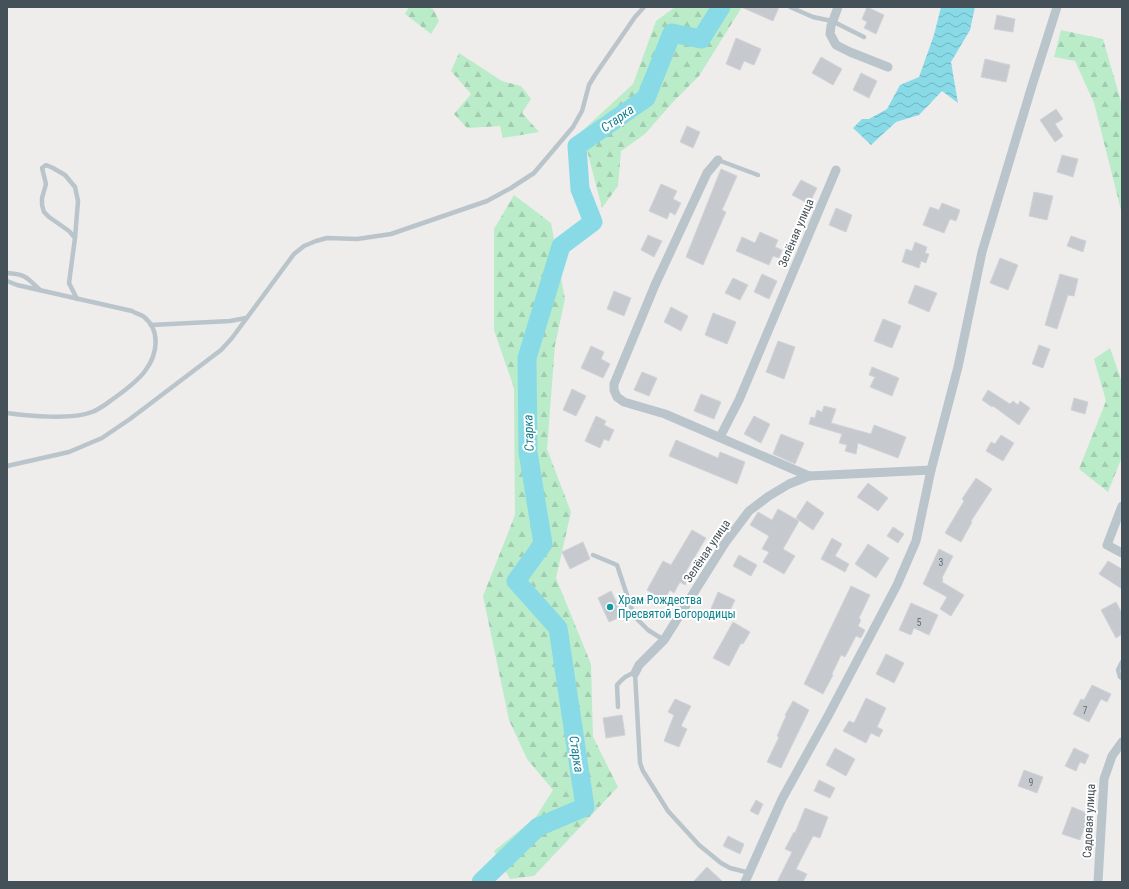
<svg xmlns="http://www.w3.org/2000/svg" width="1129" height="889" viewBox="0 0 1129 889" font-family="'Roboto Condensed',sans-serif">
<style>
.forest{fill:url(#forest-firs)}
.water{fill:url(#water-waves)}
.lines{fill:none;stroke-linecap:round;stroke-linejoin:round}
.river{stroke:#89dae7;stroke-width:19}
.building{fill:#c6cacf;stroke:#d0d3d7}
.lane{stroke:#bac5cb;stroke-width:4.5}
.street{stroke:#bac5cb;stroke-width:9}
.culture-dot{fill:#0f9aa8;stroke:#fff;stroke-width:1.5}
.labels{text-anchor:middle;stroke-width:4;stroke-linejoin:round;paint-order:stroke}
.number-label{font-size:10px;fill:#656f76}
.street-label{font-size:12px;fill:#455158;stroke:#fff}
.culture-label{font-size:12px;fill:#0d838f;stroke:#fff;text-anchor:start}
.water-label{font-size:13px;font-style:italic;fill:#127f91;stroke:#fff}
</style>
<defs>
<pattern id="forest-firs" width="22" height="20" patternUnits="userSpaceOnUse"><rect width="22" height="20" fill="#bbecca"/><path d="M5 1l3.5 6h-7zM16 11l3.5 6h-7z" fill="#a2ccb0"/></pattern>
<pattern id="water-waves" width="16" height="10" patternUnits="userSpaceOnUse"><rect width="16" height="10" fill="#89dae7"/><path d="M0 5q4-4 8 0t8 0" fill="none" stroke="#72b3be"/></pattern>
</defs>
<rect width="100%" height="100%" fill="#efecec"/>
<!-- forest -->
<g class="forest">
<polygon points="409,7 428,7 433,9 439,21 431,34 405,14"/>
<polygon points="675,7 742,7 699,76 673,102 645,134 621,151 618,186 602,208 582,131 633,84 656,21"/>
<polygon points="1061,30 1103,39 1122,105 1122,214 1094,103 1075,61 1054,57"/>
<polygon points="459,53 502,81 521,86 531,99 522,113 539,132 503,138 500,126 467,128 454,114 471,94 451,71"/>
<polygon points="514,195 551,223 565,299 555,345 547,449 571,512 556,578 591,664 593,737 618,787 534,876 510,879 494,851 536,817 553,790 527,759 509,720 483,596 515,515 514,388 494,330 494,229"/>
<polygon points="1110,348 1122,382 1122,457 1108,492 1079,469 1106,401 1094,359"/>
</g>
<!-- water -->
<polygon class="water" points="941,7 975,7 970,30 951,62 958,103 942,91 919,115 896,122 871,145 853,128 862,119 869,119 887,109 900,85 919,77 934,35"/>
<g class="lines">
<!-- river -->
<polyline class="river" points="481,882 538,827 585,807 558,628 516,581 543,544 528,452 527,358 561,246 593,222 580,189 577,146 646,98 672,33 701,39 721,7"/>
</g>
<!-- building -->
<g class="building">
<polygon points="741,7 779,7 773,21"/>
<polygon points="867,7 884,15 876,34 864,28 867,22 862,19"/>
<polygon points="997,15 1015,19 1013,32 994,29"/>
<polygon points="736,38 761,49 754,65 744,61 740,70 726,64"/>
<polygon points="821,57 842,69 833,85 812,73"/>
<polygon points="985,59 1010,65 1006,82 981,77"/>
<polygon points="861,73 877,81 869,98 853,90"/>
<polygon points="1056,109 1063,119 1055,124 1063,136 1055,142 1040,120"/>
<polygon points="687,126 700,132 693,148 680,142"/>
<polygon points="1062,155 1078,159 1073,177 1057,172"/>
<polygon points="721,169 737,176 722,210 726,212 703,265 686,257"/>
<polygon points="801,180 817,188 809,204 792,195"/>
<polygon points="661,184 677,191 673,199 681,203 675,215 670,212 667,219 649,211"/>
<polygon points="1034,192 1053,196 1047,220 1029,216"/>
<polygon points="942,203 960,210 956,221 950,219 944,233 923,225 930,207 939,210"/>
<polygon points="836,208 852,215 846,232 829,225"/>
<polygon points="760,232 778,240 775,247 782,250 779,258 773,256 769,265 736,251 742,237 755,243"/>
<polygon points="648,235 662,241 654,257 641,250"/>
<polygon points="1071,236 1086,241 1083,252 1067,246"/>
<polygon points="915,242 927,247 925,253 929,254 926,263 921,261 919,268 902,262 906,249 912,251"/>
<polygon points="1000,258 1018,265 1008,290 990,283"/>
<polygon points="762,274 777,281 769,299 754,292"/>
<polygon points="1060,274 1078,279 1074,296 1068,295 1057,329 1045,325"/>
<polygon points="733,278 748,285 740,300 725,293"/>
<polygon points="915,285 937,293 929,312 908,303"/>
<polygon points="614,291 631,298 624,316 607,309"/>
<polygon points="671,307 688,316 681,331 664,322"/>
<polygon points="713,313 736,322 727,344 705,335"/>
<polygon points="883,319 901,326 892,348 874,341"/>
<polygon points="778,341 795,347 784,379 766,372"/>
<polygon points="1039,345 1050,349 1043,368 1032,364"/>
<polygon points="591,346 604,352 601,359 610,364 603,378 581,368"/>
<polygon points="872,367 899,378 892,396 870,387 875,377 869,375"/>
<polygon points="642,372 657,378 649,396 634,390"/>
<polygon points="572,389 586,396 576,416 563,410"/>
<polygon points="988,390 1010,404 1013,401 1018,405 1020,401 1030,408 1019,425 993,406 992,407 982,400"/>
<polygon points="701,394 721,402 714,419 694,411"/>
<polygon points="1074,398 1088,402 1085,414 1071,410"/>
<polygon points="824,406 836,409 831,423 871,434 874,425 906,437 898,458 858,443 856,454 845,451 847,445 839,443 842,434 809,424 811,417 815,418 817,410 822,412"/>
<polygon points="596,416 606,421 604,425 614,430 609,441 604,439 600,448 585,441"/>
<polygon points="754,416 770,424 761,443 744,434"/>
<polygon points="781,434 804,443 795,464 773,454"/>
<polygon points="1001,435 1014,443 1003,461 986,451 991,442 995,444"/>
<polygon points="676,440 718,458 720,452 745,462 737,484 669,456"/>
<polygon points="976,478 992,489 971,521 972,522 961,542 945,533 964,501 962,499"/>
<polygon points="868,483 888,498 878,511 857,497"/>
<polygon points="807,501 824,513 813,530 796,518"/>
<polygon points="778,509 799,521 783,549 795,556 784,574 763,562 769,552 762,549 769,536 750,525 758,512 772,520"/>
<polygon points="893,527 904,534 898,543 887,536"/>
<polygon points="692,530 706,538 685,573 690,575 685,585 680,582 674,593 670,590 664,600 647,590 663,561 671,565"/>
<polygon points="832,538 842,544 835,556 849,564 845,572 821,559"/>
<polygon points="583,542 590,559 570,569 562,552"/>
<polygon points="868,544 889,558 876,578 855,564"/>
<polygon points="939,549 953,556 942,578 943,579 942,582 964,595 951,616 940,609 947,597 923,584"/>
<polygon points="739,555 757,565 751,576 733,566"/>
<polygon points="1108,561 1122,569 1122,589 1099,574"/>
<polygon points="851,586 870,595 859,618 861,620 858,626 865,630 861,638 856,636 845,657 841,655 832,674 833,675 823,694 804,684"/>
<polygon points="611,591 623,616 609,622 598,598"/>
<polygon points="718,592 735,600 726,619 710,611"/>
<polygon points="1116,602 1122,613 1122,634 1116,638 1101,610"/>
<polygon points="911,603 938,615 929,635 914,628 911,635 899,630"/>
<polygon points="733,622 750,632 743,644 741,643 729,666 713,658"/>
<polygon points="886,654 904,663 894,683 876,674"/>
<polygon points="1092,685 1111,694 1107,702 1101,699 1089,722 1073,714 1081,699 1084,700"/>
<polygon points="866,698 886,708 877,727 883,730 879,737 871,733 866,743 843,731 849,721 854,723"/>
<polygon points="675,699 691,706 681,726 687,729 679,747 664,741 674,715 668,712"/>
<polygon points="793,701 809,710 781,768 767,762 779,737 777,736 786,716 785,715"/>
<polygon points="622,715 625,735 606,738 603,718"/>
<polygon points="835,748 855,759 846,776 826,765"/>
<polygon points="1074,748 1089,755 1085,764 1080,762 1076,771 1065,766"/>
<polygon points="1024,770 1043,777 1037,793 1018,786"/>
<polygon points="819,780 835,788 830,798 814,791"/>
<polygon points="756,800 763,804 758,815 750,811"/>
<polygon points="1072,807 1089,814 1080,840 1062,834"/>
<polygon points="805,808 828,817 820,838 813,836 796,869 807,874 803,882 777,882 792,852 785,849 794,832 795,833"/>
<polygon points="728,836 744,844 740,854 723,846"/>
<polygon points="707,867 723,882 693,882"/>
</g>
<g class="lines">
<!-- lane -->
<g class="lane">
<polyline points="790,7 813,17 832,21 864,37"/>
<polyline points="718,160 758,175"/>
<polyline points="75,238 69,231 49,217 44,212 42,205 42,198 46,184 42,168 46,165 53,168 65,175 75,187 78,201 75,238 69,283 77,299"/>
<path d="M7,273C26,274 27,278 40,290"/>
<path d="M7,281L17,285L132,311C135,313 139,314 143,316C161,330 158,354 145,371C137,382 124,391 113,399C106,404 100,409 92,412C72,420 29,416 7,413"/>
<polyline points="151,325 230,321 246,318"/>
<polyline points="7,466 69,452 102,438 130,419 221,350 232,338 294,254 304,246 316,241 327,238 357,239 391,234 487,201 511,188 534,173 573,127 582,111 589,85 595,75 635,17 644,7"/>
<polyline points="593,555 617,565 634,616 648,630 664,640"/>
<polyline points="1122,662 1118,670 1120,677 1122,678"/>
<path d="M618,707L617,685C622,679 627,674 635,673L640,763L643,771L668,811L699,845L721,863L730,868L750,873"/>
</g>
<!-- street -->
<g class="street">
<polyline points="838,7 831,26 830,34 836,45 850,52 888,67"/>
<polyline points="718,160 707,173 655,285 614,384 614,390 617,397 624,402 665,414 809,476"/>
<polyline points="720,437 739,400 836,170"/>
<polyline points="1122,506 1107,545 1122,553"/>
<polyline points="635,673 639,665 664,640 725,543 749,511 769,496 789,484 809,476 931,470"/>
<polyline points="745,882 782,799 828,716 897,585 916,541 931,470 958,367 982,252 1031,89 1057,7"/>
<polyline points="1098,882 1104,779 1112,756 1122,742"/>
</g>
</g>
<!-- markers -->
<circle class="culture-dot" cx="610" cy="607" r="4"/>
<g class="labels">
<!-- number labels -->
<g class="number-label">
<text x="941" y="566">3</text>
<text x="919" y="626">5</text>
<text x="1085" y="714">7</text>
<text x="1031" y="786">9</text>
</g>
<!-- street labels -->
<g class="street-label">
<text transform="translate(796 233) rotate(-67)" y="4">Зелёная улица</text>
<text transform="translate(707 551) rotate(-56)" y="4">Зелёная улица</text>
<text transform="translate(1089 821) rotate(-87)" y="4">Садовая улица</text>
</g>
<!-- culture labels -->
<g class="culture-label">
<text x="618" y="604">Храм Рождества<tspan x="618" dy="14">Пресвятой Богородицы</tspan></text>
</g>
<!-- water labels -->
<g class="water-label">
<text transform="translate(617 118) rotate(-35)" y="5">Старка</text>
<text transform="translate(528 433) rotate(-92)" y="5">Старка</text>
<text transform="translate(577 754) rotate(81)" y="5">Старка</text>
</g>
</g>
<!-- border -->
<rect width="1129" height="889" fill="none" stroke="#455158" stroke-width="16"/>
</svg>
